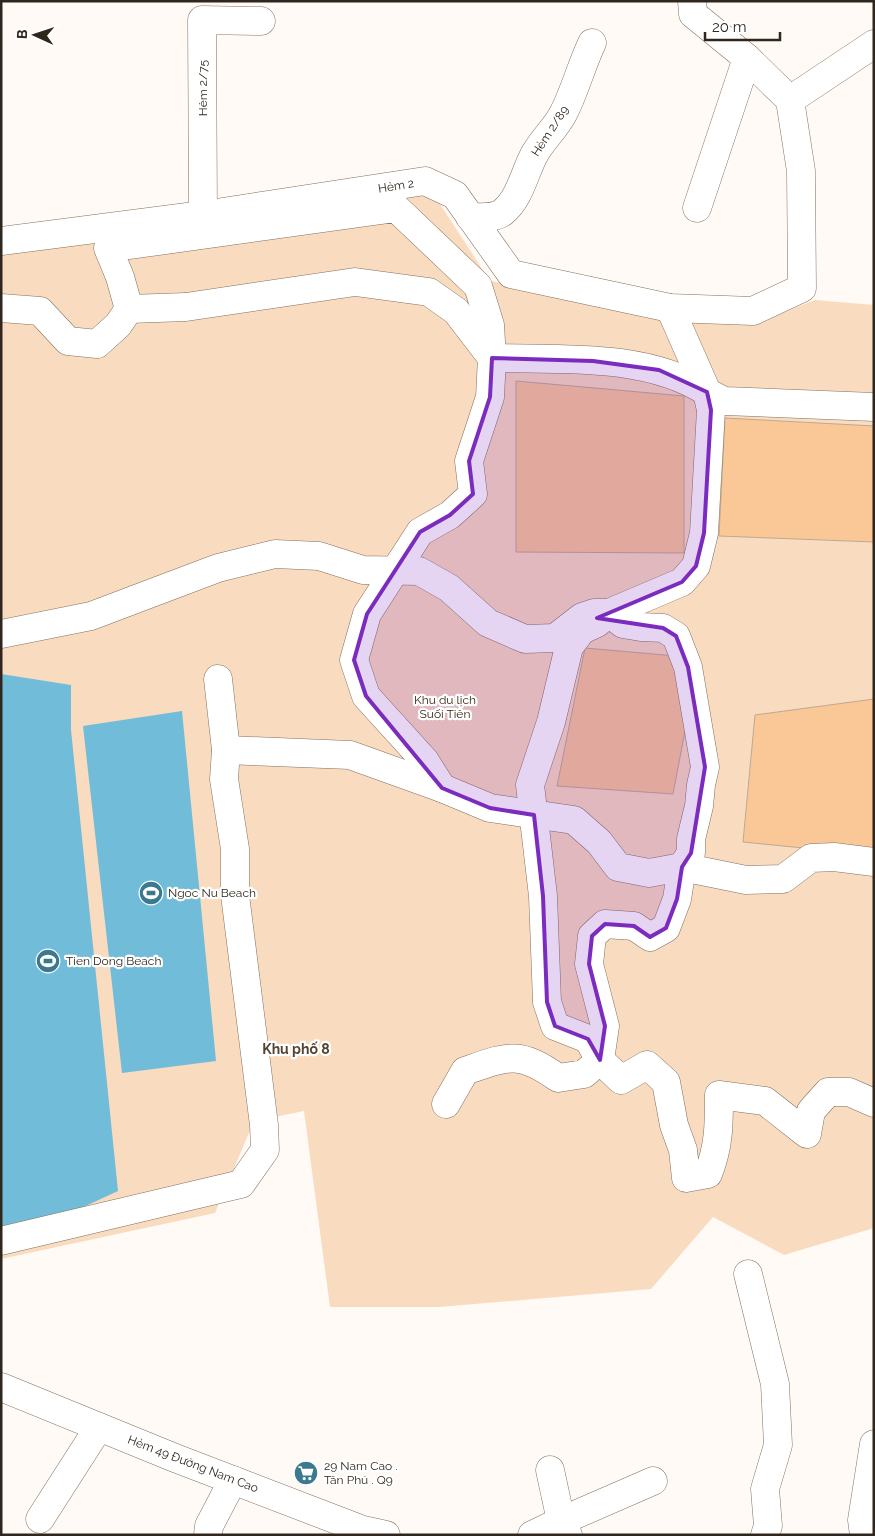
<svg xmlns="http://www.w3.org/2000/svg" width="875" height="1536" viewBox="0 0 875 1536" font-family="Raleway,sans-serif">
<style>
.green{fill:#f9dbbf}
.water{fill:#71bcd8}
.building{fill:#fac897;stroke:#bea894}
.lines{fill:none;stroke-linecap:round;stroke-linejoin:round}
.minor-casing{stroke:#84705d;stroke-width:29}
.minor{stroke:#fff;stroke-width:28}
.marked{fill:#7b2cbf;fill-opacity:0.2;stroke:#7b2cbf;stroke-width:4;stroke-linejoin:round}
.labels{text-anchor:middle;stroke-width:4.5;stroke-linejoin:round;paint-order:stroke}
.street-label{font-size:12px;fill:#2f261e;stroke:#fff}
.park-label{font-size:12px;fill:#39250f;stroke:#fff}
.poi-label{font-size:12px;fill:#2f261e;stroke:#fff;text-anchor:start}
.neighbourhood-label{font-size:14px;font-weight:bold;fill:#554331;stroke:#fff}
</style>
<rect width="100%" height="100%" fill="#fffaf6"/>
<!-- green -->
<polygon class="green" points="429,187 490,281 652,303 759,322 815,300 874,305 874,1228 784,1255 713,1217 651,1289 439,1307 330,1307 304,1111 254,1121 215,1213 1,1259 1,253"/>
<!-- water -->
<g class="water">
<polygon points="1,674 71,685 71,730 118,1191 1,1245"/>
<polygon points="182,711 216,1061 122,1073 83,726"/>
</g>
<!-- building -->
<g class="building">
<polygon points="516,381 684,396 684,553 516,552"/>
<polygon points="725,418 874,426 874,542 719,536"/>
<polygon points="585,648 699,658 673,794 557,786"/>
<polygon points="874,699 874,855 743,842 755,715"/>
</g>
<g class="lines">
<!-- minor casing -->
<g class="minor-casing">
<g id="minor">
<polyline points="790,100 874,44"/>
<polyline points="697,208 747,58"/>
<polyline points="203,215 202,20 261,21"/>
<path d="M470,217C481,217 494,219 503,212C520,198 524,174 534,155C542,140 555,129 563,114C575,91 581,66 592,43"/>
<polyline points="1,241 203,215 425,181 455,195 511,274 670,308 753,311 802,288 801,171 790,100 747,58 693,14 692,1"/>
<path d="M1,308L40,311L68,341L97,344L118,325L129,309L120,277L108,248L396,208L478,286L490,325L492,358C563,360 646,353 707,392L711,410L704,533L696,566L682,582L609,613L597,623L582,630L569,647L551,722L530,785L543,896L547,1002L555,1026L588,1039L600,1060L621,1080L647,1065L666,1082L674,1125L683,1150L686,1178L708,1174C719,1146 719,1125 719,1095L765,1101L807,1134L811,1111L828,1092H849L874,1103"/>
<polyline points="670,308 707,392 724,401 874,407"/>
<polyline points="129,309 186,307 355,282 429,292 456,311 492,358 490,397 469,461 473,494 450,515 420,532 367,614 354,660 366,696 425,761 442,788 490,808 574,820 599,842 618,867 649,873 682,867 746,880 783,879 811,858 834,857 874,862"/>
<path d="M1,634L91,616L218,568L275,554L319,556L363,570L419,571L449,588L488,623L525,639L555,638L582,617L594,613H609L623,624L641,627L663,628L676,636L688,667L705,767L701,785L699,806L691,839V853L682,867L677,899L666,928L650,937L634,926L605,924L592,936L589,964L605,1026L600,1060L584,1074L558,1078C519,1050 508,1056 465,1071L446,1104"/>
<polyline points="226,750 350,755 442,788"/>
<polyline points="1,1241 241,1184 265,1150 264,1125 235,895 235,849 224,779 226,750 218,679"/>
<polyline points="748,1274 775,1384 778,1445 765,1489 768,1526 765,1535"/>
<polyline points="1,1387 175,1458 363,1530 386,1535"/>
<polyline points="550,1470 561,1521 653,1481"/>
<polyline points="40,1519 99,1427"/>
<polyline points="208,1535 209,1526 233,1480"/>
<polyline points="532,1535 561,1521 568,1535"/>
<polyline points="864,1535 862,1520 874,1444"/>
</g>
</g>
<!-- minor -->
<use href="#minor" class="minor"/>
</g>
<!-- marked area -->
<path class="marked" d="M492,358L593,361L659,370L707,392L711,410L704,533L696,566L682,582L597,618L663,628L676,636L688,667L705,767L691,853L682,867L677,899L666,928L650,937L634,926L605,924L592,936L589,964L605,1026L600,1060L588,1039L555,1026L547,1002L543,896L534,815L490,808L442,788L366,696L354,660L367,614L420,532L450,515L473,494L469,461L490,397Z"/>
<!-- icons -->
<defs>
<g id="stadium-disc" transform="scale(1.25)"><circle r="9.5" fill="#3b798f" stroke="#fff"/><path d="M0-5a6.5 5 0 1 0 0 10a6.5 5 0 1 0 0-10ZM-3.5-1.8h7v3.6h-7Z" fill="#fff"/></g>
<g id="supermarket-disc" transform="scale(1.25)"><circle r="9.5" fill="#3b798f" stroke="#fff"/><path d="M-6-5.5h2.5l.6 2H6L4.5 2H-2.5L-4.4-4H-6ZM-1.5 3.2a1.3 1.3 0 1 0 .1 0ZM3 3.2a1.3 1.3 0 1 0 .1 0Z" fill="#fff"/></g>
</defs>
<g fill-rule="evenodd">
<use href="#stadium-disc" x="151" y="893"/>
<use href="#stadium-disc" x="48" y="961"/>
<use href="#supermarket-disc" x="306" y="1473"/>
</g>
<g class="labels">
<!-- street labels -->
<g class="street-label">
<text transform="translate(203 88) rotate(-90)" y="4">Hẻm 2/75</text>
<text transform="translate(550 131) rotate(-57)" y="4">Hẻm 2/89</text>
<text transform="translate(396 186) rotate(-9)" y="4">Hẻm 2</text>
<text transform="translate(193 1464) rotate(21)" y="4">Hẻm 49 Đường Nam Cao</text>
</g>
<!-- park labels -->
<g class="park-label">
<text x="445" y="704">Khu du lịch<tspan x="445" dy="14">Suối Tiên</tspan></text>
</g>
<!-- poi labels -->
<g class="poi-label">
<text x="168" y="897">Ngoc Nu Beach</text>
<text x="66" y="965">Tien Dong Beach</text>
<text x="324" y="1470">29 Nam Cao .<tspan x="324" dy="14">Tân Phú . Q9</tspan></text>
</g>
<!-- neighbourhood labels -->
<g class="neighbourhood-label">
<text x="296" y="1054">Khu phố 8</text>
</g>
</g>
<!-- border -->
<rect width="875" height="1536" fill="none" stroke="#2f261e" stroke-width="5"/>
<!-- north arrow -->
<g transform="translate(35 35) rotate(273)" stroke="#ffffff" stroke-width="4" paint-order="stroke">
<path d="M0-4L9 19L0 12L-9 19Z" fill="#2f261e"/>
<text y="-8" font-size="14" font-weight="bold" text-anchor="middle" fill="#2f261e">B</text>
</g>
<!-- scale -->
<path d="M705 32v8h75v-8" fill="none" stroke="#2f261e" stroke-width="2.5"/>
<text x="712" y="32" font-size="15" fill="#2f261e" stroke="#ffffff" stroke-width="4" paint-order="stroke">20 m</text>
</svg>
